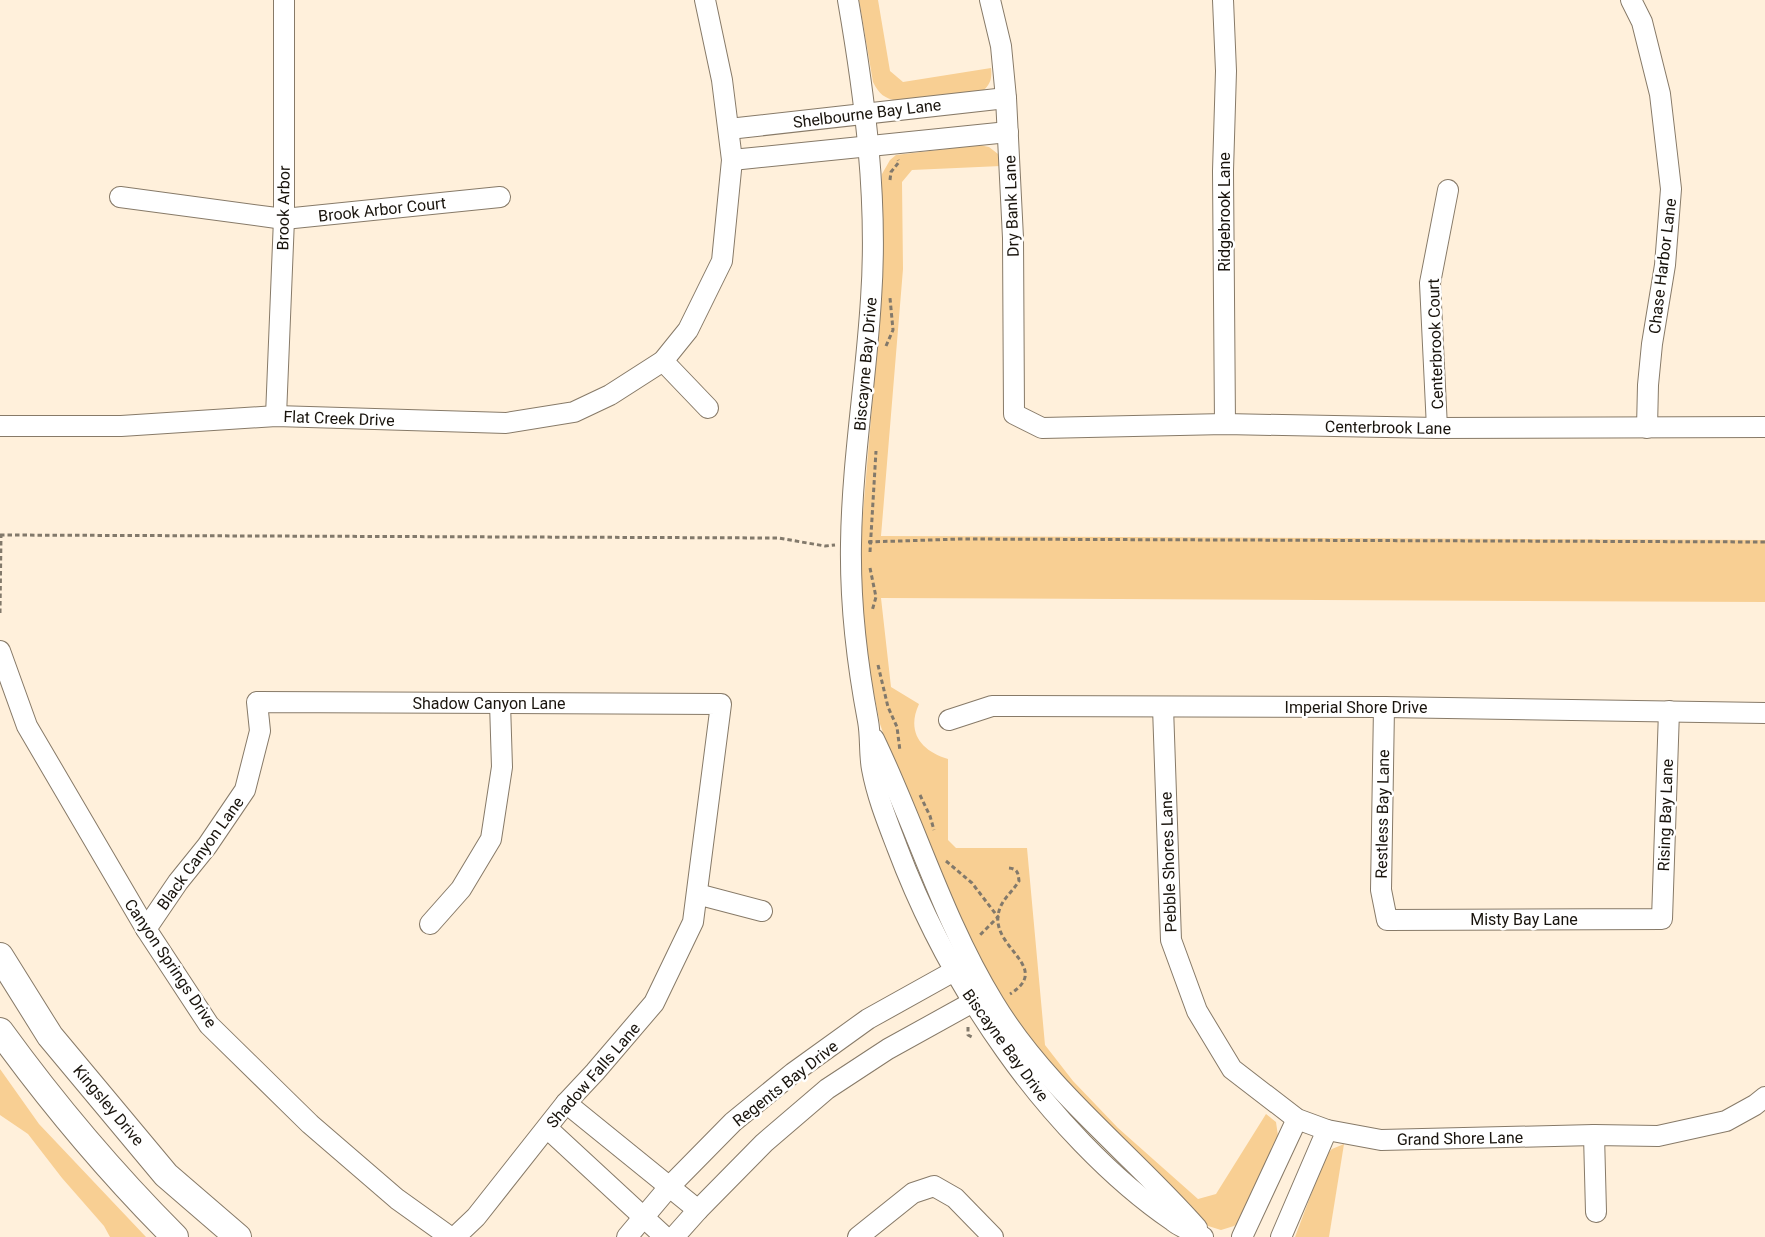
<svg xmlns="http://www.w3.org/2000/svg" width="1765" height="1237" viewBox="0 0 1765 1237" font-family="Roboto,sans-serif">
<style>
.green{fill:#f8cf93}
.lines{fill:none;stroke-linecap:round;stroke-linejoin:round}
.minor-casing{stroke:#877a68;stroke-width:22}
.major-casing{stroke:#877a68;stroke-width:28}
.path{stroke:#82796b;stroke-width:3;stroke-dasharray:4.5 3;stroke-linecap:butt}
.minor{stroke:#fff;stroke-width:20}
.major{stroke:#fff;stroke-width:26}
.labels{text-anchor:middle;stroke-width:5;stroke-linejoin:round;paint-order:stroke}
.street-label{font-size:16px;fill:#19140d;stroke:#fff}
</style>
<rect width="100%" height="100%" fill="#fff0db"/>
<!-- green -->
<g class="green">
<path d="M859,0H878L890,71L903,82L991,68C992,78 991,83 984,90L897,101C884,98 879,94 873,82Z"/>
<path d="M979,145L989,147L998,154L1001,166L912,170L902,182L903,269L881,536L1765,540V602L881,598L891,687L919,704C906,732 921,751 948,759V840L956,848H1027L1045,1045L1073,1081L1118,1128L1198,1199L1216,1194L1266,1114L1276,1122L1278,1136L1245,1216L1234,1226L1221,1230L1205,1225L1061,1080L1019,1025L986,971L944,894L906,799L880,724L867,659L862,598L861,537L882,287V174L890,160L896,155Z"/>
<polygon points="0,1069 39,1124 146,1237 110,1237 104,1226 62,1178 28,1134 0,1115"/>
<polygon points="1344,1144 1329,1237 1295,1237 1326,1155 1332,1149"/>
</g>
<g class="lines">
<!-- minor casing -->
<g class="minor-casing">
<g id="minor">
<path d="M848,0C865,98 878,199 871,299C866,381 852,462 851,544C850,604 857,663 868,721C871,737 869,753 872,769C877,796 887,821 897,847C924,919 961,988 1006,1051C1049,1112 1111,1179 1173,1221C1182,1228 1193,1232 1203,1237"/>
<polyline points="990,0 1001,46 1006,98 1013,238 1014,414 1042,428 1225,424 1437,428 1765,427"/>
<polyline points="1223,0 1226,71 1223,171 1225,424"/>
<polyline points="1631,0 1642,22 1660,94 1671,189 1665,265 1652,344 1648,385 1647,428"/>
<polyline points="729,129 1006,98"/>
<polyline points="732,160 1008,132"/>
<polyline points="120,197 284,219 500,197"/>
<polyline points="663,361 708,408"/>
<polyline points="276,416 284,219 284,0"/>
<polyline points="0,426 121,426 276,416 506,423 574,412 610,395 663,361 688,330 722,261 732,160 722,80 705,0"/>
<polyline points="1437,428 1430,283 1448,190"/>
<polyline points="0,651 27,726 146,929 209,1025 310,1124 397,1199 450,1237"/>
<polyline points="1163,707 1171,940 1197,1011 1232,1069 1297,1119 1327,1130 1381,1140 1594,1135 1658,1136 1726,1121 1755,1105 1765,1097"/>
<polyline points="1384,707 1381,890 1387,920 1662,919 1669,711"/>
<polyline points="949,720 992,706 1384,707 1765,713"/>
<path d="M874,739C916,826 943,920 994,1003C1047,1090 1130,1152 1197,1228"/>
<polyline points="697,894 762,911"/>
<polyline points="430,924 461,889 491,839 502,767 500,703"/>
<polyline points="146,929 178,882 207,846 245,790 260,731 257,702 721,704 693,922 654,1003 595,1072 566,1103 476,1217 455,1237"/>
<polyline points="566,1103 698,1210"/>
<polyline points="547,1128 665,1237"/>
<polyline points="1594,1135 1596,1212"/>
<polyline points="627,1237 669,1187 733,1122 793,1073 868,1019 965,965"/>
<polyline points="674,1237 698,1210 764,1143 827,1089 888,1049 982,997"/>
<polyline points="858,1237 913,1193 934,1186 955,1198 993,1237"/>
<polyline points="1242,1237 1297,1119"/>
<polyline points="1281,1237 1327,1130"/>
</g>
</g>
<!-- major casing -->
<g class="major-casing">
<g id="major">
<polyline points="0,956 50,1036 166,1175 238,1237"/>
<path d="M0,1031C53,1104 111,1173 175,1237"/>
</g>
</g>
<!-- path -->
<g class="path">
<polyline points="890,180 891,172 899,162 898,160"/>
<polyline points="886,346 893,330 890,298"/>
<polyline points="0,535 778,538 825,546 835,545"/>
<polyline points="868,542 961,539 1765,542"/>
<polyline points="870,552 876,451"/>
<polyline points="870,568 876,597 872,611"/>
<polyline points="0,613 1,535"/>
<polyline points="878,665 888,707 897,727 900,751"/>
<polyline points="920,795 930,816 934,830"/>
<polyline points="946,861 972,883 998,917 979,936"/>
<path d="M1009,868C1018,869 1018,873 1019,881C1011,894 1000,900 998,916C994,949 1052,968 1010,994"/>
<polyline points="968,1027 968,1035 974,1038"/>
</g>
<!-- minor -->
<use href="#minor" class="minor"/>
<!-- major -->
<use href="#major" class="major"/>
</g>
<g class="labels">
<!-- street labels -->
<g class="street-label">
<text transform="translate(867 113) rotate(-7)" y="6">Shelbourne Bay Lane</text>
<text transform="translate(1011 206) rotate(-92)" y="6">Dry Bank Lane</text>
<text transform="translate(283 208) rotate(-89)" y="6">Brook Arbor</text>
<text transform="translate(382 209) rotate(-6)" y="6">Brook Arbor Court</text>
<text transform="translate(1224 212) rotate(-90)" y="6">Ridgebrook Lane</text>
<text transform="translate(1662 266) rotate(-83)" y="6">Chase Harbor Lane</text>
<text transform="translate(1435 344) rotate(-92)" y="6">Centerbrook Court</text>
<text transform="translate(865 364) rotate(-85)" y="6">Biscayne Bay Drive</text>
<text transform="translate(339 418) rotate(2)" y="6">Flat Creek Drive</text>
<text transform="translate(1388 427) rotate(1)" y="6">Centerbrook Lane</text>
<text x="489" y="709">Shadow Canyon Lane</text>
<text x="1356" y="713">Imperial Shore Drive</text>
<text transform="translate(1382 814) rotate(-89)" y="6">Restless Bay Lane</text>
<text transform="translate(1665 815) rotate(-88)" y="6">Rising Bay Lane</text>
<text transform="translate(200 853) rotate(-54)" y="6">Black Canyon Lane</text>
<text transform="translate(1168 862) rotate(-92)" y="6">Pebble Shores Lane</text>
<text x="1524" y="925">Misty Bay Lane</text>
<text transform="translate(171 963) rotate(56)" y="6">Canyon Springs Drive</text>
<text transform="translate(1006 1045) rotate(54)" y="6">Biscayne Bay Drive</text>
<text transform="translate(593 1075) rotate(-49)" y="6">Shadow Falls Lane</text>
<text transform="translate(785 1083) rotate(-38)" y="6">Regents Bay Drive</text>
<text transform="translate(109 1105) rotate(50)" y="6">Kingsley Drive</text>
<text transform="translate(1460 1138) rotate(-1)" y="6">Grand Shore Lane</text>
</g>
</g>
</svg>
